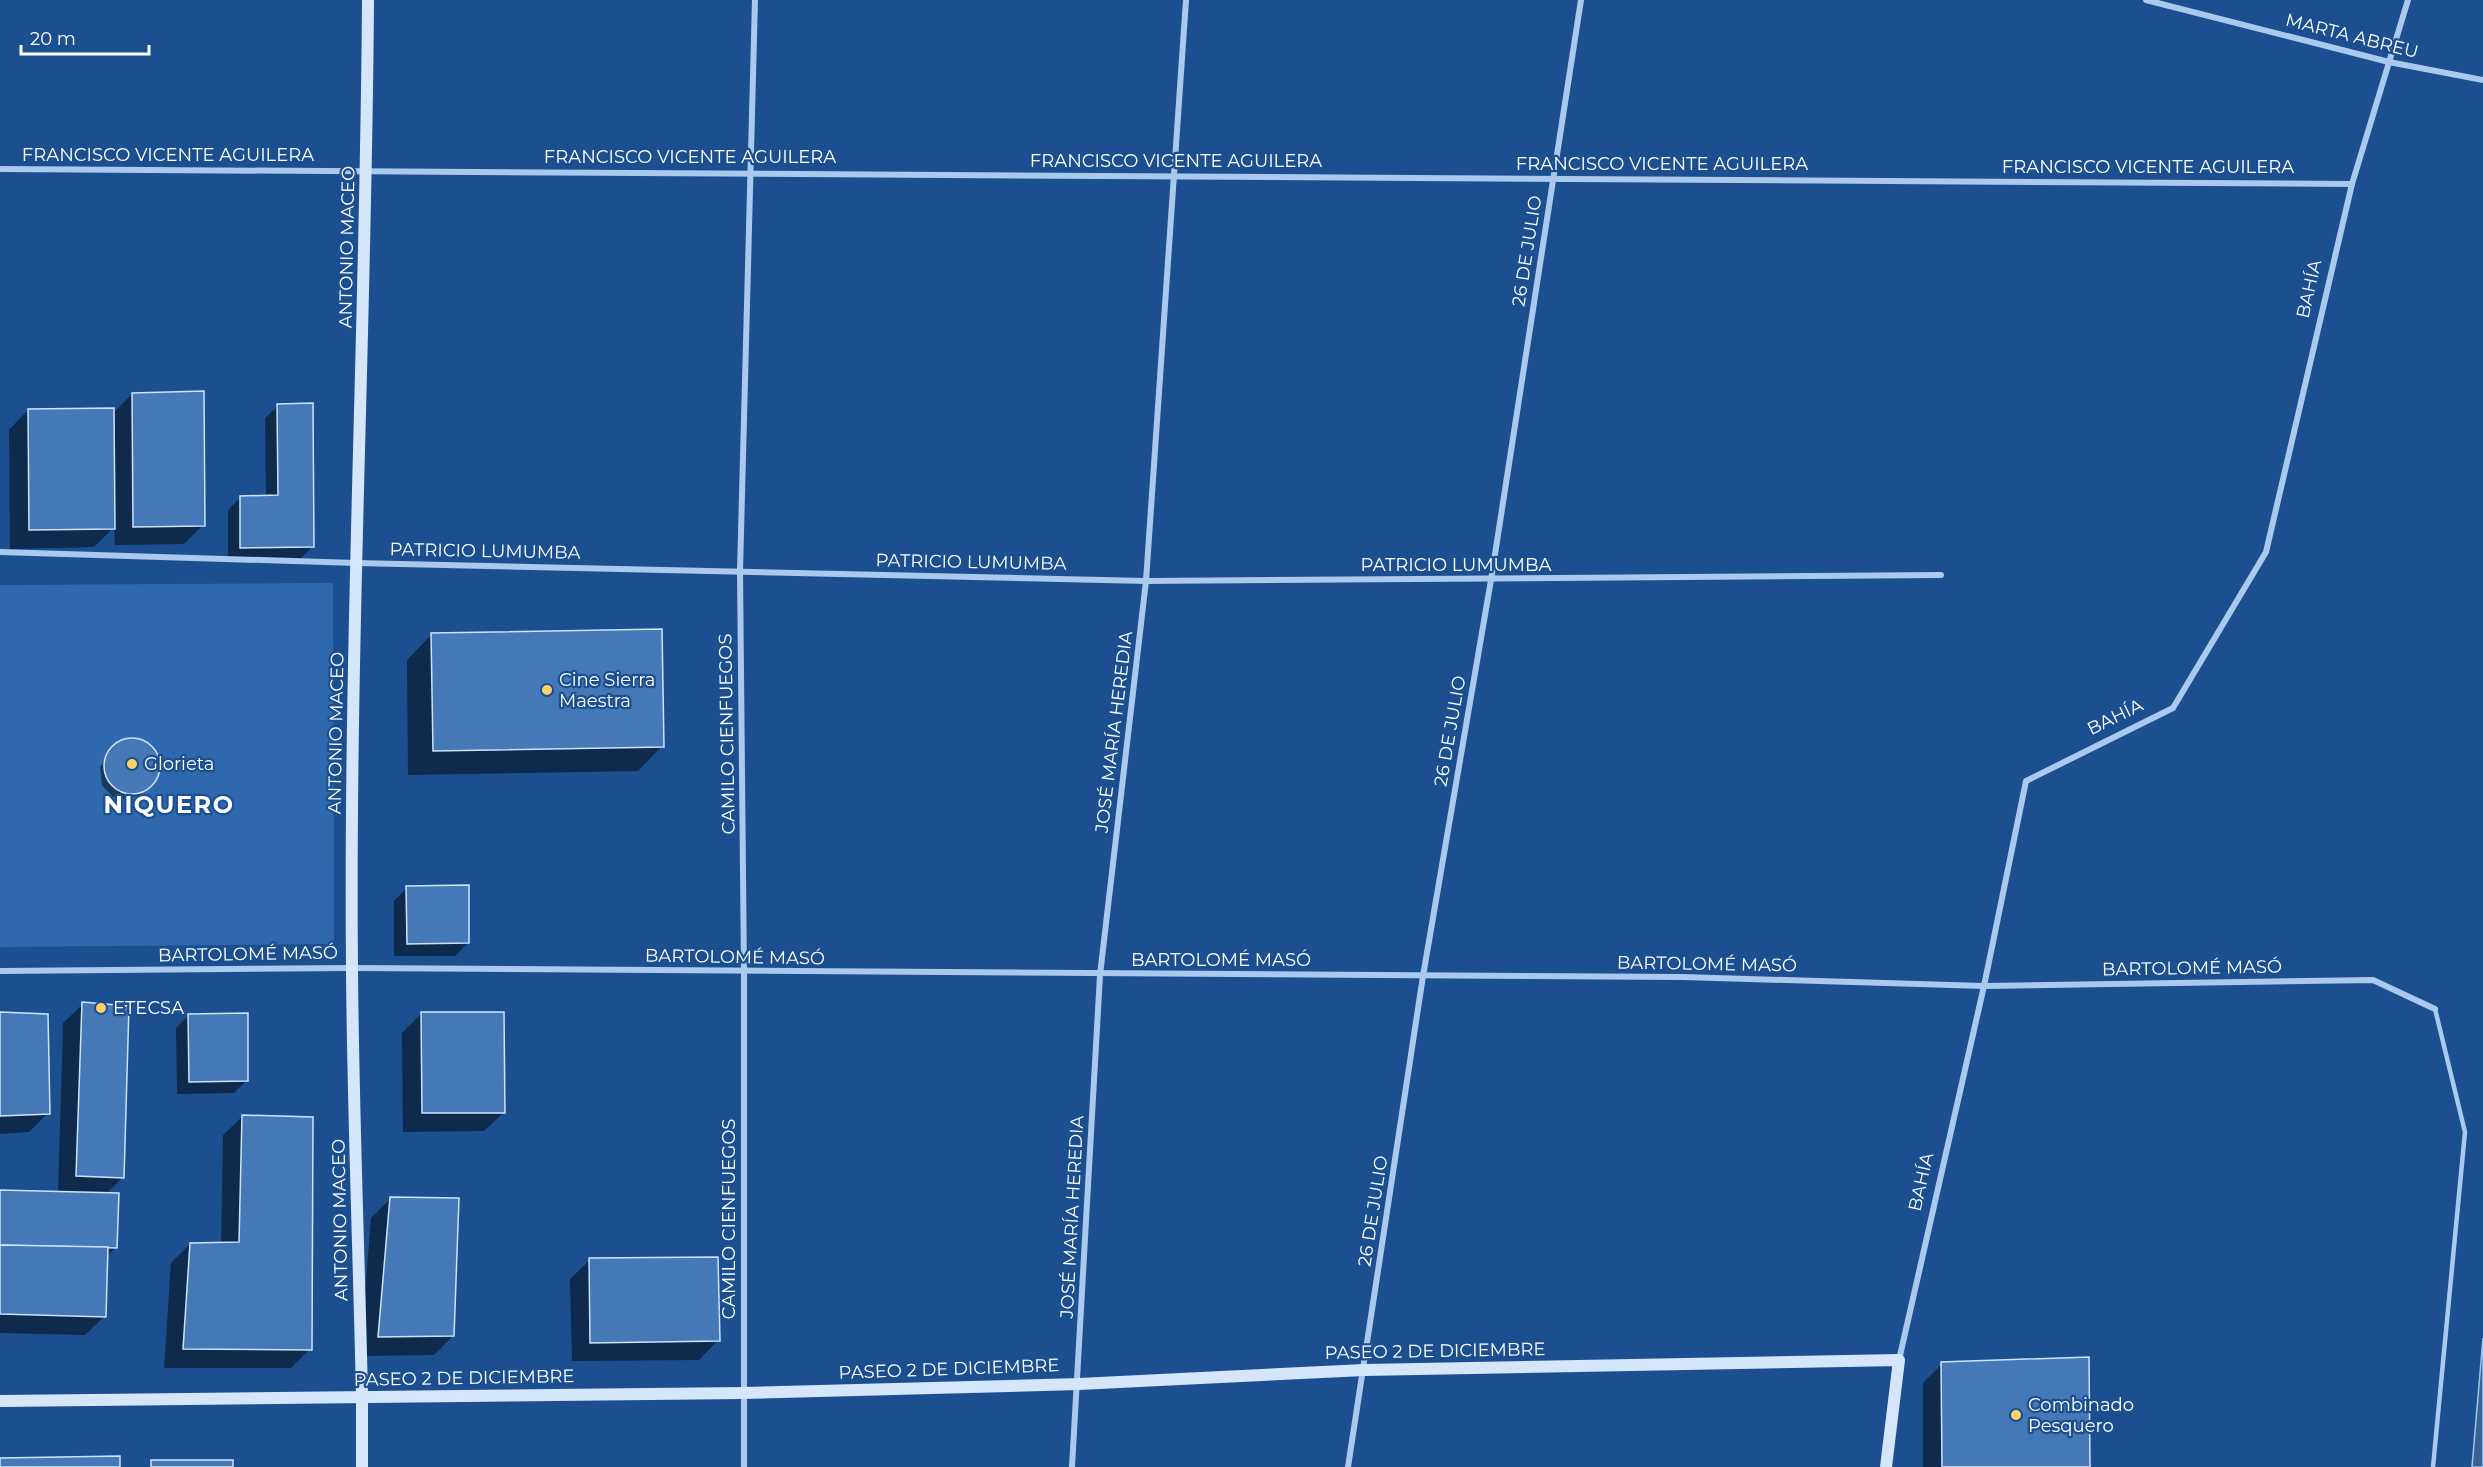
<svg xmlns="http://www.w3.org/2000/svg" width="2483" height="1467" viewBox="0 0 2483 1467" font-family="Montserrat,sans-serif">
<style>
.green{fill:#2e69ad}
.water{fill:#3c6290;stroke:#9cc4f0;stroke-width:1.5}
.shadow{fill:#0007}
.building{fill:#4478b7;stroke:#cfe3fa;stroke-width:1.5}
.lines{fill:none;stroke-linecap:round;stroke-linejoin:round}
.lane{stroke:#a9c9ee;stroke-width:4.5}
.street{stroke:#a9c9ee;stroke-width:6}
.secondary{stroke:#d6e6fa;stroke-width:12}
.poi-dot{fill:#ffd166;stroke:#1b4f8f;stroke-width:2}
.labels{text-anchor:middle;stroke-width:4.5;stroke-linejoin:round;paint-order:stroke}
.street-label{font-size:18px;fill:#fff;stroke:#1b4f8f}
.poi-label{font-size:18px;fill:#fff;stroke:#1b4f8f;text-anchor:start}
.district-label{font-size:24px;font-weight:bold;letter-spacing:1.5px;fill:#fff;stroke:#1b4f8f}
</style>
<rect width="100%" height="100%" fill="#1b4f8f"/>
<!-- green -->
<polygon class="green" points="333,583 334,944 0,947 0,585"/>
<!-- water -->
<polygon class="water" points="2483,1338 2483,1467 2472,1467"/>
<!-- shadow -->
<g class="shadow">
<polygon points="132,394 203,525 184,544 115,545 114,527 94,547 10,549 9,430 28,410 112,414"/>
<polygon points="278,406 313,546 300,559 228,560 228,510 241,497 266,497 265,418"/>
<polygon points="431,635 662,746 638,771 408,775 407,660"/>
<polygon points="133,739 149,746 158,760 158,768 152,783 139,795 123,799 113,797 102,785 100,767 116,745"/>
<polygon points="407,888 468,943 455,956 394,956 394,901"/>
<polygon points="83,1004 122,1178 106,1194 116,1247 106,1257 105,1316 85,1335 0,1333 0,1192 58,1193 63,1023"/>
<polygon points="0,1013 48,1113 29,1132 0,1134"/>
<polygon points="421,1014 504,1112 484,1131 403,1132 402,1033"/>
<polygon points="189,1015 247,1080 234,1093 177,1094 176,1028"/>
<polygon points="243,1116 310,1349 291,1368 164,1368 171,1263 190,1244 221,1244 223,1135"/>
<polygon points="390,1199 453,1336 434,1355 360,1356 371,1218"/>
<polygon points="590,1260 718,1340 699,1360 572,1361 570,1279"/>
<polygon points="1942,1364 2089,1467 1923,1467 1923,1383"/>
</g>
<!-- building -->
<g class="building">
<polygon points="204,391 205,526 133,527 132,393"/>
<polygon points="313,403 314,547 240,548 240,496 278,495 277,404"/>
<polygon points="114,408 115,529 29,530 28,409"/>
<polygon points="662,629 664,747 433,751 431,633"/>
<circle cx="132" cy="766" r="28"/>
<polygon points="469,885 469,943 407,944 406,886"/>
<polygon points="82,1002 129,1006 124,1178 76,1176"/>
<polygon points="0,1012 48,1014 50,1114 0,1116"/>
<polygon points="421,1012 504,1012 505,1113 422,1113"/>
<polygon points="248,1013 248,1081 189,1082 188,1014"/>
<polygon points="242,1115 313,1117 312,1350 183,1349 190,1243 239,1242"/>
<polygon points="0,1190 119,1193 117,1248 0,1245"/>
<polygon points="390,1197 459,1198 454,1336 378,1337"/>
<polygon points="0,1245 108,1247 106,1317 0,1314"/>
<polygon points="718,1257 720,1341 590,1343 589,1258"/>
<polygon points="2089,1357 2090,1467 1942,1467 1941,1362"/>
<polygon points="120,1456 120,1467 0,1467 0,1458"/>
<rect x="151" y="1460" width="82" height="7"/>
</g>
<g class="lines">
<!-- lane -->
<polyline class="lane" points="2433,1467 2465,1132 2435,1009"/>
<!-- street -->
<g class="street">
<polyline points="2146,0 2389,62 2483,80"/>
<polyline points="0,169 2352,184"/>
<polyline points="0,552 356,563 1146,581 1941,575"/>
<polyline points="0,971 352,968 1683,977 1984,986 2373,980 2435,1009"/>
<polyline points="1899,1360 1984,986 2026,781 2173,708 2266,552 2352,184 2408,0"/>
<polyline points="744,1467 744,972 740,571 755,0"/>
<polyline points="1072,1467 1100,975 1146,581 1186,0"/>
<polyline points="1348,1467 1423,976 1491,580 1581,0"/>
</g>
<!-- secondary -->
<g class="secondary">
<polyline points="0,1401 744,1393 1079,1384 1364,1370 1899,1360 1886,1467"/>
<path d="M362,1467V1397C359,1254 353,1111 352,969C349,646 366,323 368,0"/>
</g>
</g>
<!-- markers -->
<g class="poi-dot">
<circle cx="547" cy="690" r="6"/>
<circle cx="132" cy="764" r="6"/>
<circle cx="101" cy="1008" r="6"/>
<circle cx="2016" cy="1415" r="6"/>
</g>
<g class="labels">
<!-- street labels -->
<g class="street-label">
<text transform="translate(2352 36) rotate(14)" y="6">MARTA ABREU</text>
<text x="168" y="161">FRANCISCO VICENTE AGUILERA</text>
<text x="690" y="163">FRANCISCO VICENTE AGUILERA</text>
<text x="1176" y="167">FRANCISCO VICENTE AGUILERA</text>
<text x="1662" y="170">FRANCISCO VICENTE AGUILERA</text>
<text x="2148" y="173">FRANCISCO VICENTE AGUILERA</text>
<text transform="translate(347 247) rotate(-89)" y="6">ANTONIO MACEO</text>
<text transform="translate(1527 251) rotate(-81)" y="6">26 DE JULIO</text>
<text transform="translate(2309 289) rotate(-77)" y="6">BAHÍA</text>
<text transform="translate(485 551) rotate(1)" y="6">PATRICIO LUMUMBA</text>
<text transform="translate(971 562) rotate(1)" y="6">PATRICIO LUMUMBA</text>
<text x="1456" y="571">PATRICIO LUMUMBA</text>
<text transform="translate(2115 717) rotate(-26)" y="6">BAHÍA</text>
<text transform="translate(1450 731) rotate(-80)" y="6">26 DE JULIO</text>
<text transform="translate(1114 732) rotate(-83)" y="6">JOSÉ MARÍA HEREDIA</text>
<text transform="translate(336 733) rotate(-89)" y="6">ANTONIO MACEO</text>
<text transform="translate(727 734) rotate(-91)" y="6">CAMILO CIENFUEGOS</text>
<text transform="translate(248 954) rotate(-1)" y="6">BARTOLOMÉ MASÓ</text>
<text transform="translate(735 957) rotate(1)" y="6">BARTOLOMÉ MASÓ</text>
<text x="1221" y="966">BARTOLOMÉ MASÓ</text>
<text transform="translate(1707 964) rotate(1)" y="6">BARTOLOMÉ MASÓ</text>
<text transform="translate(2192 968) rotate(-1)" y="6">BARTOLOMÉ MASÓ</text>
<text transform="translate(1921 1182) rotate(-77)" y="6">BAHÍA</text>
<text transform="translate(1373 1211) rotate(-81)" y="6">26 DE JULIO</text>
<text transform="translate(1072 1217) rotate(-87)" y="6">JOSÉ MARÍA HEREDIA</text>
<text transform="translate(729 1219) rotate(-90)" y="6">CAMILO CIENFUEGOS</text>
<text transform="translate(340 1220) rotate(-91)" y="6">ANTONIO MACEO</text>
<text transform="translate(1435 1351) rotate(-1)" y="6">PASEO 2 DE DICIEMBRE</text>
<text transform="translate(949 1369) rotate(-2)" y="6">PASEO 2 DE DICIEMBRE</text>
<text transform="translate(464 1378) rotate(-1)" y="6">PASEO 2 DE DICIEMBRE</text>
</g>
<!-- poi labels -->
<g class="poi-label">
<text x="559" y="686">Cine Sierra<tspan x="559" dy="21">Maestra</tspan></text>
<text x="144" y="770">Glorieta</text>
<text x="113" y="1014">ETECSA</text>
<text x="2028" y="1411">Combinado<tspan x="2028" dy="21">Pesquero</tspan></text>
</g>
<!-- district labels -->
<g class="district-label">
<text x="169" y="813">NIQUERO</text>
</g>
</g>
<!-- scale -->
<path d="M21 45v9h128v-9" fill="none" stroke="#ffffff" stroke-width="3"/>
<text x="30" y="45" font-size="18" fill="#ffffff" stroke="#1b4f8f" stroke-width="4.5" paint-order="stroke">20 m</text>
</svg>
